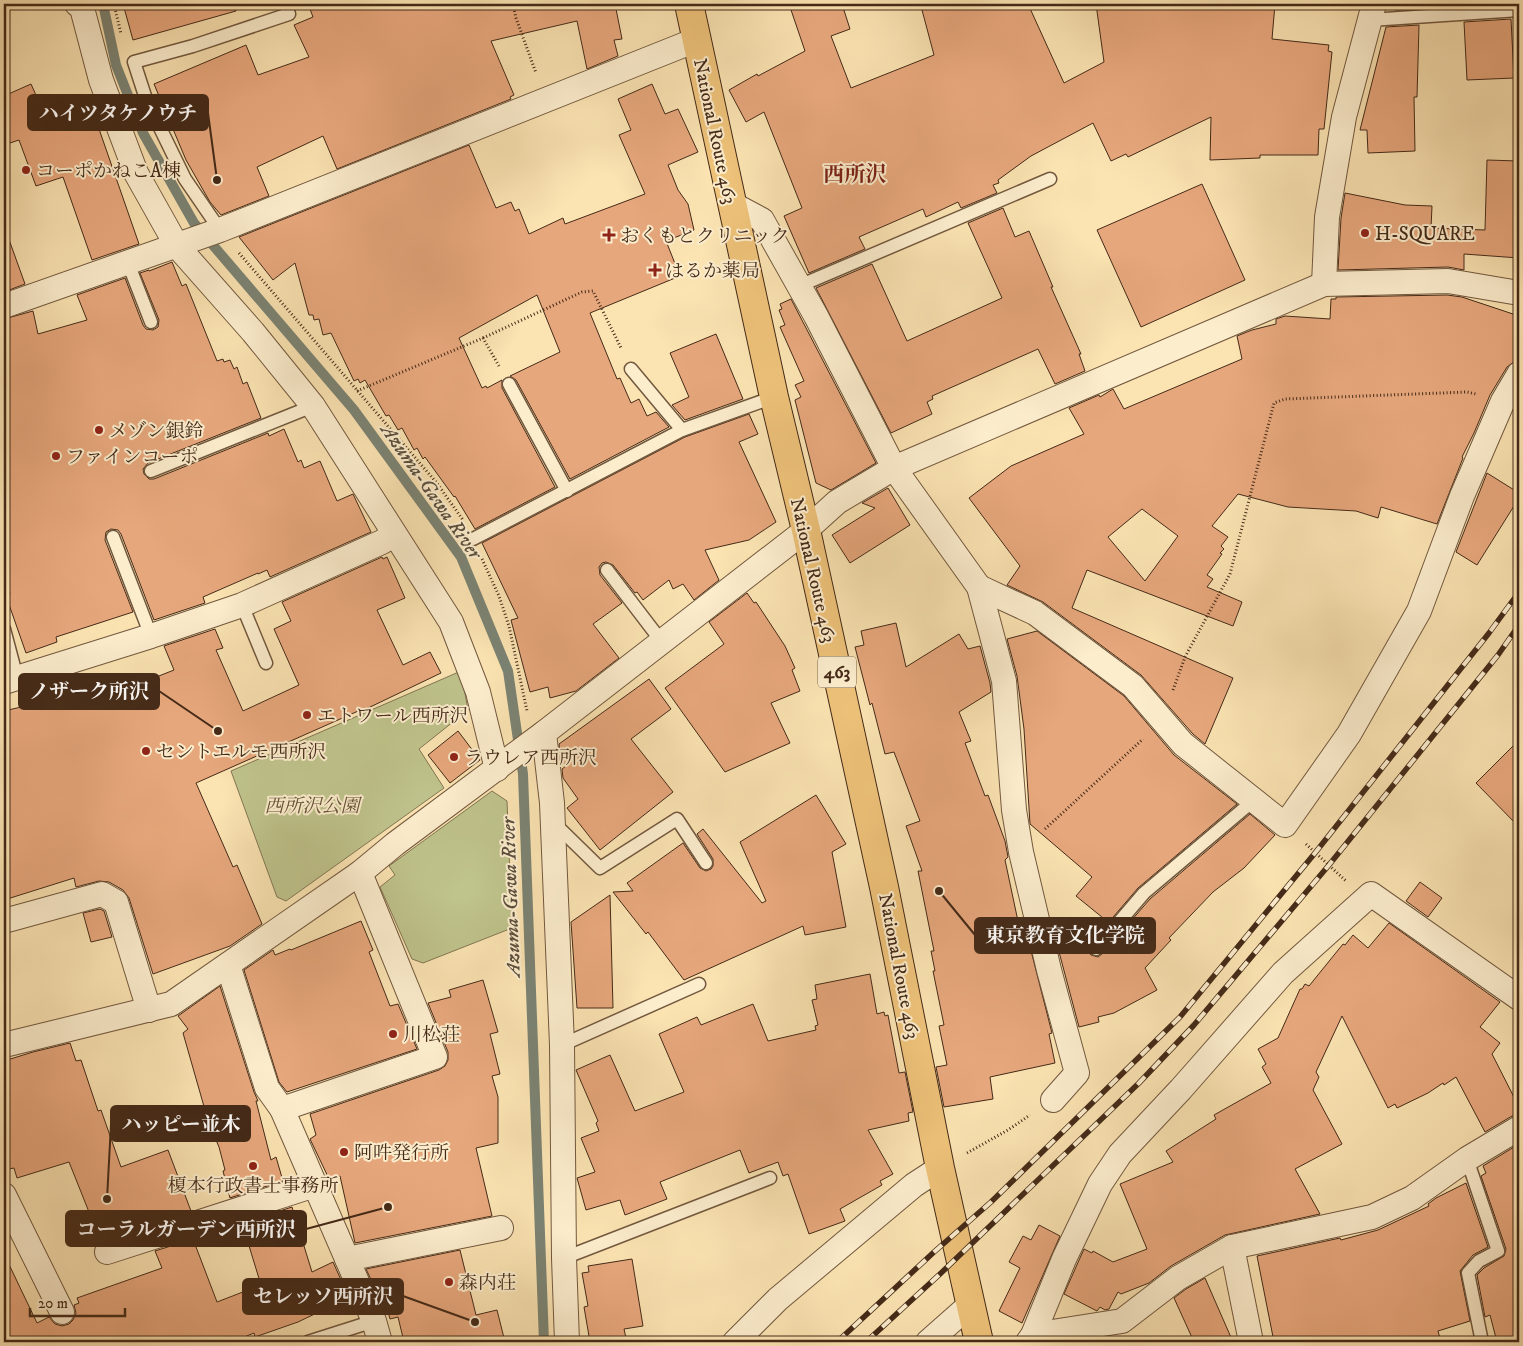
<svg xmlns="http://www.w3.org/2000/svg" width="1523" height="1346" viewBox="0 0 1523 1346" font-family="'IM FELL DW Pica','Noto Serif JP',serif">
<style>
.green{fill:#bfc38c;stroke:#827652}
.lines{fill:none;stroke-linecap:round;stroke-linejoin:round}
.stream{stroke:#7b8373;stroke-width:10}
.building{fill:#e7a77c;stroke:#442a18;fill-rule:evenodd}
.service-casing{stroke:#72583e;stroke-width:15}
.minor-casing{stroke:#72583e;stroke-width:26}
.trunk-casing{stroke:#442a18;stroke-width:30}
.path{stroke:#442a18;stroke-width:3;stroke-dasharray:1 2.5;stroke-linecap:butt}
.service{stroke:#fcedcd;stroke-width:12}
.minor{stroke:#fcedcd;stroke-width:24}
.trunk{stroke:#eec279;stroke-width:28}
.rail-casing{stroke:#442a18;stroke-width:5.5}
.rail{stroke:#fcedcd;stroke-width:4;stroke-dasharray:11;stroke-linecap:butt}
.poi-dot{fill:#8f2418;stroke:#fcedcd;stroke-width:2}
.labels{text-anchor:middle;stroke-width:4;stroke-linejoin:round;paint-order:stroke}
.shield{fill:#fcedcd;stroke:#7b644e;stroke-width:1}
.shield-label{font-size:18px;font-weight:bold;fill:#442a18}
.street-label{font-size:19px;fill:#442a18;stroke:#fcedcd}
.poi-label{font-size:19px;fill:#442a18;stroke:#fcedcd;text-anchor:start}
.park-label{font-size:19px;font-style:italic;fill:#635035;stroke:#fcedcd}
.water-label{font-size:20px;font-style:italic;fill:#5b4f3e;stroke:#fcedcd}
.quarter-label{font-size:21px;font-weight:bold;fill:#7a1f14;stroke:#fcedcd}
.leader{fill:none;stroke:#442a18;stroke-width:2}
.callout-dot{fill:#442a18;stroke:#fcedcd;stroke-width:2}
.callout{fill:#442a18;stroke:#442a18;stroke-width:2}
.callout-label{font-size:20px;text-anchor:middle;font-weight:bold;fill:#fff}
</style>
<rect width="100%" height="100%" fill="#fbe3b2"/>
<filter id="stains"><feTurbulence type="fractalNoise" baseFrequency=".004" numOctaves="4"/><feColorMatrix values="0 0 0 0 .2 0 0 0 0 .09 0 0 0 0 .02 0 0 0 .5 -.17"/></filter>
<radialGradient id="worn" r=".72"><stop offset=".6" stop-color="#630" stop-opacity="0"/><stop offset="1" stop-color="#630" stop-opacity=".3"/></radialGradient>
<!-- green -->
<g class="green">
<polygon points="461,671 468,710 419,749 444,788 286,901 277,897 231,771"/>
<polygon points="492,791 507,801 512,928 423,963 412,959 380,887 395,875 389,866"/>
</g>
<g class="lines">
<!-- stream -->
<polyline class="stream" points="103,4 116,65 143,133 194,223 354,410 461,557 508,671 523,774 544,1342"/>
</g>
<!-- building -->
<g class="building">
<polygon points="123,4 235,4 236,11 133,40"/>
<polygon points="308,4 615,4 622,39 614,40 618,56 587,69 577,21 491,41 514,95 510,97 511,99 337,169 323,136 257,167 269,196 221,215 210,202 186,160 154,84 246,45 258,75 309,57 294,25 313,17"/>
<polygon points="789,4 842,4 850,29 831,36 851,88 934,55 922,10 944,4 1028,4 1064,83 1104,62 1096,4 1275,4 1272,39 1329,45 1328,51 1332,52 1324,129 1319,129 1318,155 1260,155 1260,158 1210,160 1211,117 1128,157 1126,154 1111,161 1093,123 1031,156 998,180 999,183 993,185 997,193 961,208 958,202 926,217 923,209 859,237 865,249 809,273 784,216 802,208 764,112 746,122 729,90 757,74 758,76 805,51"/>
<polygon points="1395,4 1420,4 1420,9 1395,10"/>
<polygon points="1511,19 1514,78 1467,80 1464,22"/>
<polygon points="1419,25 1417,97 1414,97 1415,151 1368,153 1367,130 1360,130 1386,27"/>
<polygon points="31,84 48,122 91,106 139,244 92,260 63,177 36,186 19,140 4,145 4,96"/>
<polygon points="652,84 665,114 678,109 698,152 668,165 678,190 688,204 694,230 666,241 680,276 590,313 617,379 620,378 631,403 639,399 647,416 656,412 669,427 570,479 516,380 510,376 560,352 537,295 459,338 482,388 486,386 487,388 502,380 502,388 555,487 475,529 455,496 454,497 425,457 423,459 417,448 414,450 402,428 398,430 389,415 386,416 365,380 360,383 358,379 354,381 331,333 323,335 319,319 314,320 313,315 309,315 295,263 273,280 239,237 469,145 496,208 511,202 515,211 519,209 529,234 563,218 565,224 645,194 619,135 631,130 618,99"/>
<polygon points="1487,160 1519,161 1519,258 1464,254 1464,270 1448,267 1338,270 1341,218 1345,193 1405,205 1432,206 1431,228 1485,230"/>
<polygon points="1202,184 1245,280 1141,327 1097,230"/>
<polygon points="1003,208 1015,237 1029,231 1053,287 1051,287 1081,354 1079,354 1085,371 1055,384 1038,349 932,396 933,399 927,402 932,414 891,433 816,288 872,264 907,341 1002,298 968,223"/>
<polygon points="7,234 25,284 4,292 4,235"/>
<polygon points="172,262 182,286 186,284 217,361 223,359 224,362 230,360 234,369 237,367 243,384 247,382 261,418 148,463 143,469 144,474 149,479 154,479 268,433 269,436 284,429 298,462 301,460 304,468 320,461 337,501 353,494 371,532 270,577 267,570 258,574 258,573 203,597 205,603 154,620 121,534 118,530 111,529 106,532 105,540 133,612 56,637 57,642 26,653 6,596 10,594 4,574 4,319 33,311 38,334 87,320 77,295 125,278 143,325 146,329 153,330 158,327 159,320 140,273 149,270 149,271"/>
<path d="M1447,295L1462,297L1519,316V354L1515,361L1507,367L1490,395L1474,433L1462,457L1463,458L1437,524L1381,507L1378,518L1356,511L1288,507L1238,494L1212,526L1228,537L1221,546L1224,549L1220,553L1222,554L1207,575L1213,579L1207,587L1242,602L1233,626L1087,570L1072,608L1233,678L1205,744L1193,734L1141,675L1043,602L1007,585L1020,566L969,498L1011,466L1084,434L1069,408L1099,395L1100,397L1113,389L1124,409L1242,359L1237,336L1252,330L1276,324V319L1285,316L1330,319L1331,299H1336V297ZM1142,509L1178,536L1145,581L1108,537Z"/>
<polygon points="791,299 876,463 831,490 816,483 795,400 801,397 795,385 804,381 780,327 785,325 779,310 782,309 780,304"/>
<polygon points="716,334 743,399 685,420 672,405 689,397 670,353"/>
<polygon points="749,414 758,434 739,442 776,522 749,540 705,550 719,580 694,600 683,584 673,589 669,580 643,600 637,592 635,593 613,565 606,562 602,563 599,567 600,575 622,603 593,624 619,658 576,691 550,698 548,687 530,692 511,620 518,618 482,543 685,437"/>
<polygon points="1487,473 1519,493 1519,498 1477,565 1456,552"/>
<polygon points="888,488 910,525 850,563 832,535 875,508 862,503"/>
<polygon points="382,557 383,559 387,557 405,598 377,610 403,665 430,652 441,673 366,709 365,708 196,783 233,867 237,865 262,924 230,946 153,974 129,898 123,890 109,882 99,881 76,887 74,878 4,900 4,711 34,704 86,683 93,702 174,670 164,646 215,629 223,648 216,650 243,711 299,685 274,629 291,621 282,602"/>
<polygon points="747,593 754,603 756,602 785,646 795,668 792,670 800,691 771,703 790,743 725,772 665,688 724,644 709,622"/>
<polygon points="896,623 906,667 959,634 968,649 980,646 990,683 991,692 959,712 971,741 965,743 985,796 988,795 1005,841 1008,857 1005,860 1022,940 1028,939 1052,1033 1049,1034 1055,1063 990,1077 993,1099 944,1107 936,1067 947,1065 939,1026 944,1025 933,971 935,971 931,951 934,951 918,871 922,871 906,826 920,821 894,752 885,754 872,703 870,705 855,647 864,645 861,631"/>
<polygon points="1037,631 1124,696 1174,755 1237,804 1138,888 1090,944 1088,951 1091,955 1098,957 1102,954 1150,899 1250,814 1275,835 1244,868 1213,892 1169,938 1171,940 1145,968 1157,990 1114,1013 1098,1017 1099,1022 1079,1027 1054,933 1108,922 1076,896 1092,877 1030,824 1024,729 1017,676 1007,639"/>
<polygon points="649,679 671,709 631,739 673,792 600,850 567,808 578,799 563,778 562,769 566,766 561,759 559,744"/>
<polygon points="458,731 480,760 450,783 428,755"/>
<polygon points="1519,740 1519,827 1476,783"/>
<polygon points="816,795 846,844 832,852 846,927 805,935 803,926 684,980 648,932 646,934 613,892 633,891 627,883 683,843 700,868 706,871 711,869 713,866 713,859 697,834 703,829 762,903 766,901 740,842"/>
<polygon points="1420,882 1442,898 1428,917 1406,901"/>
<polygon points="610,895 613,1008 577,1008 571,922"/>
<polygon points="100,909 104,911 112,937 91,942 83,913"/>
<polygon points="361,921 373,950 369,952 390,1006 398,1004 417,1049 287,1092 279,1082 244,970 273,950 275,955 290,949 291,950"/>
<polygon points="1389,923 1500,1002 1480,1027 1500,1043 1492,1054 1519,1107 1519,1114 1512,1116 1485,1132 1456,1077 1444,1085 1443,1083 1428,1093 1397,1108 1395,1104 1388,1108 1342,1016 1316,1072 1319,1077 1313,1090 1342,1144 1295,1169 1320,1214 1225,1235 1171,1266 1149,1283 1121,1294 1118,1292 1109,1309 1105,1310 1100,1307 1097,1311 1064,1294 1084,1249 1092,1253 1093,1251 1113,1262 1147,1249 1120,1184 1173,1162 1166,1151 1216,1119 1214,1115 1271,1083 1262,1067 1266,1064 1258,1049 1278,1038 1300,989 1302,989 1305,984 1309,986 1343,944 1345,945 1353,935 1368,948"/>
<polygon points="870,974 877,1014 884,1012 885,1016 888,1015 899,1073 905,1072 913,1112 908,1113 909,1121 868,1130 893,1174 880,1181 882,1185 840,1209 845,1221 809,1234 788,1174 783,1176 778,1162 749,1173 740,1150 660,1182 667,1199 625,1215 620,1200 586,1210 577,1178 595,1172 581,1138 599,1131 596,1123 598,1121 576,1070 610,1055 635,1111 684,1092 659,1034 697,1017 701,1025 753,1004 768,1041 816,1030 815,1026 818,1025 812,1000 817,999 815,985"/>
<polygon points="483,980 498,1032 490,1034 500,1074 492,1076 498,1097 498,1143 476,1148 492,1216 355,1243 340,1176 330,1181 310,1139 316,1135 310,1114 439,1070 445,1066 448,1060 448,1052 428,1003 451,997 449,990"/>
<polygon points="220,986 254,1092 258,1101 256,1101 271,1160 276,1157 283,1181 230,1198 223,1171 225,1170 219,1147 209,1124 183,1033 188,1029 178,1016"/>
<polygon points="70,1043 76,1061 81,1060 98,1111 101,1110 121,1167 168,1150 191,1211 146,1225 144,1220 99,1237 69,1162 17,1178 14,1168 4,1170 4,1061 33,1052"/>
<polygon points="1519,1144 1519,1342 1497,1342 1490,1315 1485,1317 1477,1275 1484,1268 1504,1256 1506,1249 1481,1176 1486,1173 1483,1166"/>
<polygon points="1466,1183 1488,1247 1473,1255 1460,1271 1470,1321 1438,1331 1441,1342 1274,1342 1257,1256 1340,1238 1341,1240 1378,1230 1429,1206 1428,1204 1436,1198"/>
<polygon points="292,1207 312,1272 333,1262 350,1300 324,1312 323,1310 298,1322 255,1337 254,1333 232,1342 4,1342 4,1254 37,1323 49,1317 55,1324 62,1326 69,1324 73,1320 76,1313 74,1305 79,1303 77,1298 162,1268 155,1251 193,1239 217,1302 261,1285 242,1223"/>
<polygon points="1039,1225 1060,1236 1022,1323 999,1311 1020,1268 1009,1262 1023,1236 1031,1240"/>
<polygon points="460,1250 476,1315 497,1310 505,1342 404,1342 398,1317 390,1319 381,1285 375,1288 366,1269"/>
<polygon points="632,1259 643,1326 624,1329 626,1338 602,1342 590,1342 584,1307 588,1306 582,1273 589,1272 588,1266"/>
<polygon points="1205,1278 1233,1342 1194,1342 1174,1298 1186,1289"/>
</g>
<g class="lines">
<!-- service casing -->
<g class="service-casing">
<g id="service">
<polyline points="1370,20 1519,10"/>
<polyline points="220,230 185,179 146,99 134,62 193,46 289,14 285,4"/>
<polyline points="128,263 151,322"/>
<polyline points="799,286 1050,179"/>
<polyline points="631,369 682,430"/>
<polyline points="509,384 567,491"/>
<polyline points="151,471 313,406"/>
<polyline points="113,537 151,636"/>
<polyline points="473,539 682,430 774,397"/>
<polyline points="607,570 662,642"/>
<polyline points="242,605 266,663"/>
<polyline points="4,629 17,678"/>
<polyline points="554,823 600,868 677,819 706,863"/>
<polyline points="1096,949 1144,893 1253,801"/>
<polyline points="562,1045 699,984"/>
<polyline points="1467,1159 1498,1251 1479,1261 1468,1273 1482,1342"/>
<polyline points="564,1258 770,1178"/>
<polyline points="308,1342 374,1321"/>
</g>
</g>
<!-- minor casing -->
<g class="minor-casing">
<g id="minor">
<polyline points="77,4 82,8 101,80 136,173 177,246 253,332 313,406 451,622 478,692 497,769"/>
<polyline points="732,204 762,220 816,316 894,468 979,587 1004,681 1014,810 1021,852 1049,970 1077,1073 1053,1100"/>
<polyline points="1324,284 1327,217 1344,117 1374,4"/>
<polyline points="4,306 220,230 696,40"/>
<polyline points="979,587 1035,613 1133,686 1183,744 1285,825 1349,734 1419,611 1462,496 1503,401 1519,374"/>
<polyline points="4,682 151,636 242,605 382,542 394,534"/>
<polyline points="360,873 435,1057 282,1109 374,1321 380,1342"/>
<polyline points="4,921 102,894 116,902 149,1010"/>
<polyline points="228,965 267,1088 282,1109"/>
<polyline points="4,1045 171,1004 360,873 395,844 544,733"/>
<polyline points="4,1195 62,1312"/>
<polyline points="1232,1247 1251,1342"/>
<polyline points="107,1252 315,1185"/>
<polyline points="347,1259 501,1228"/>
<polyline points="1033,1335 1122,1321 1178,1278 1232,1247 1372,1217 1412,1198 1467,1159 1519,1128"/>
<polyline points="567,1342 564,1258 562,1045 552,803 544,733 806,530 837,502 894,468 1324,284 1448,281 1519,293"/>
<polyline points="735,1342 778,1299 914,1185 940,1168"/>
<polyline points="928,1342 971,1304"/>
<polyline points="1028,1342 1033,1335 1064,1259 1100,1184 1120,1154 1181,1089 1283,973 1371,894 1519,998"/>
</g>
</g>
<!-- trunk casing -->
<g class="trunk-casing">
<polyline id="trunk" points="689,4 774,397 806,530 884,887 940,1168 979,1342"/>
</g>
<!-- path -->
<g class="path">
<polyline points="114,4 121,34"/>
<polyline points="513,4 516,18 536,73"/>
<polyline points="239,253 436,482 463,520"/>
<polyline points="483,338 582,292 593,291 621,348"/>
<polyline points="357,391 483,338 499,366"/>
<polyline points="482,559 499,596 509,626 527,711"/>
<polyline points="1173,690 1185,657 1230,574 1274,403 1285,399 1467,392 1476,394"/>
<polyline points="1045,829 1143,739"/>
<polyline points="1306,844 1346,881"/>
<polyline points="967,1153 1008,1130 1030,1115"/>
</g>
<!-- service -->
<use href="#service" class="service"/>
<!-- minor -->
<use href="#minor" class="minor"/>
<!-- trunk -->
<use href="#trunk" class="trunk"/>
<!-- rail casing -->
<g class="rail-casing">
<g id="rail">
<polyline points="837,1342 934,1252 991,1202 1180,1017 1315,853 1489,633 1519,592"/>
<polyline points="866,1342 940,1274 1139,1083 1194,1025 1329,865 1498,655 1519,625"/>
</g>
</g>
<!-- rail -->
<use href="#rail" class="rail"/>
</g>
<!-- markers -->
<g class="poi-dot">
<circle cx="26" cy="170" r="5"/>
<circle cx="1365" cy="233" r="5"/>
<path d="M606.5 227.5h5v5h5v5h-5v5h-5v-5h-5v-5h5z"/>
<path d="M652.5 262.5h5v5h5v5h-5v5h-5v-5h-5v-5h5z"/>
<circle cx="99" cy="430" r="5"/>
<circle cx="56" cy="456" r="5"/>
<circle cx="307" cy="715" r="5"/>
<circle cx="146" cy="751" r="5"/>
<circle cx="454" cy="757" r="5"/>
<circle cx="393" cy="1034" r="5"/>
<circle cx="344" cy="1152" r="5"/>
<circle cx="253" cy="1166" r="5"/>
<circle cx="449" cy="1282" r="5"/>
</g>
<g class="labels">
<!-- shield labels -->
<rect class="shield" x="818" y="656.5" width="38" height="31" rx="4"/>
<g class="shield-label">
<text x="837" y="678">463</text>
</g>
<!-- street labels -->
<g class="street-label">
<text transform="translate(716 131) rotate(78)" y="7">National Route 463</text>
<text transform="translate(814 570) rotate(77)" y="7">National Route 463</text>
<text transform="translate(900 966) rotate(79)" y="7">National Route 463</text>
</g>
<!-- poi labels -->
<g class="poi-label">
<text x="36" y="177">コーポかねこA棟</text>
<text x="1375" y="240">H-SQUARE</text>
<text x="620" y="242">おくもとクリニック</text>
<text x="665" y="277">はるか薬局</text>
<text x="109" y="437">メゾン銀鈴</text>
<text x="66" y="463">ファインコーポ</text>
<text x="317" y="722">エトワール西所沢</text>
<text x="156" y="758">セントエルモ西所沢</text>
<text x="464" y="764">ラウレア西所沢</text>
<text x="403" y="1041">川松荘</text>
<text x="354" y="1159">阿吽発行所</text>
<text x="253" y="1192" text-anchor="middle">榎本行政書士事務所</text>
<text x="459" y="1289">森内荘</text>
</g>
<!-- park labels -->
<g class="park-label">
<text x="312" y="812">西所沢公園</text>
</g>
<!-- water labels -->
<g class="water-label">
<text transform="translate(432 491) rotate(55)" y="7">Azuma-Gawa River</text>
<text transform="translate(510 897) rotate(-92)" y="7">Azuma-Gawa River</text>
</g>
<!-- quarter labels -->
<g class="quarter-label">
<text x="855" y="181">西所沢</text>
</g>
</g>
<!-- callouts -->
<path class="leader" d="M217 180L208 113M218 731L159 691M939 891L975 935M107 1199L111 1124M388 1207L306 1229M475 1322L403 1296"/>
<g class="callout-dot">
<circle cx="217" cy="180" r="5"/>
<circle cx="218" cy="731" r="5"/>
<circle cx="939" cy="891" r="5"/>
<circle cx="107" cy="1199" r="5"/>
<circle cx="388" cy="1207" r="5"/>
<circle cx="475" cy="1322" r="5"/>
</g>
<g class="callout">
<rect x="28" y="95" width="180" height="35" rx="5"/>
<rect x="19" y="674" width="140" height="35" rx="5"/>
<rect x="975" y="918" width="180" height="35" rx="5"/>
<rect x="111" y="1106" width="139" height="35" rx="5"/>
<rect x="66" y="1211" width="240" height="35" rx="5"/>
<rect x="243" y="1279" width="160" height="35" rx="5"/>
</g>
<g class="callout-label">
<text x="118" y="120">ハイツタケノウチ</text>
<text x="89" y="698">ノザーク所沢</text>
<text x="1065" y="942">東京教育文化学院</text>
<text x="181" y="1131">ハッピー並木</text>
<text x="186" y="1236">コーラルガーデン西所沢</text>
<text x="323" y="1303">セレッソ西所沢</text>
</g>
<!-- margin -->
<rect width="1523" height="1346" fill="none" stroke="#fbe3b2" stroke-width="20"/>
<rect x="5" y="5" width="1513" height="1336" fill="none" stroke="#442a18" stroke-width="2.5"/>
<rect x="10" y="10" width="1503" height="1326" fill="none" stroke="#442a18"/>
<!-- scale -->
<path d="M30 1308v8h95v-8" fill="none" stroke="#442a18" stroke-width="2.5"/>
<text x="38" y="1308" font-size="15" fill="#442a18" stroke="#fcedcd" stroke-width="4" paint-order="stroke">20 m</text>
<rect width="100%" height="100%" filter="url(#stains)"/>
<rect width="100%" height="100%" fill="url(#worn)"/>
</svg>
